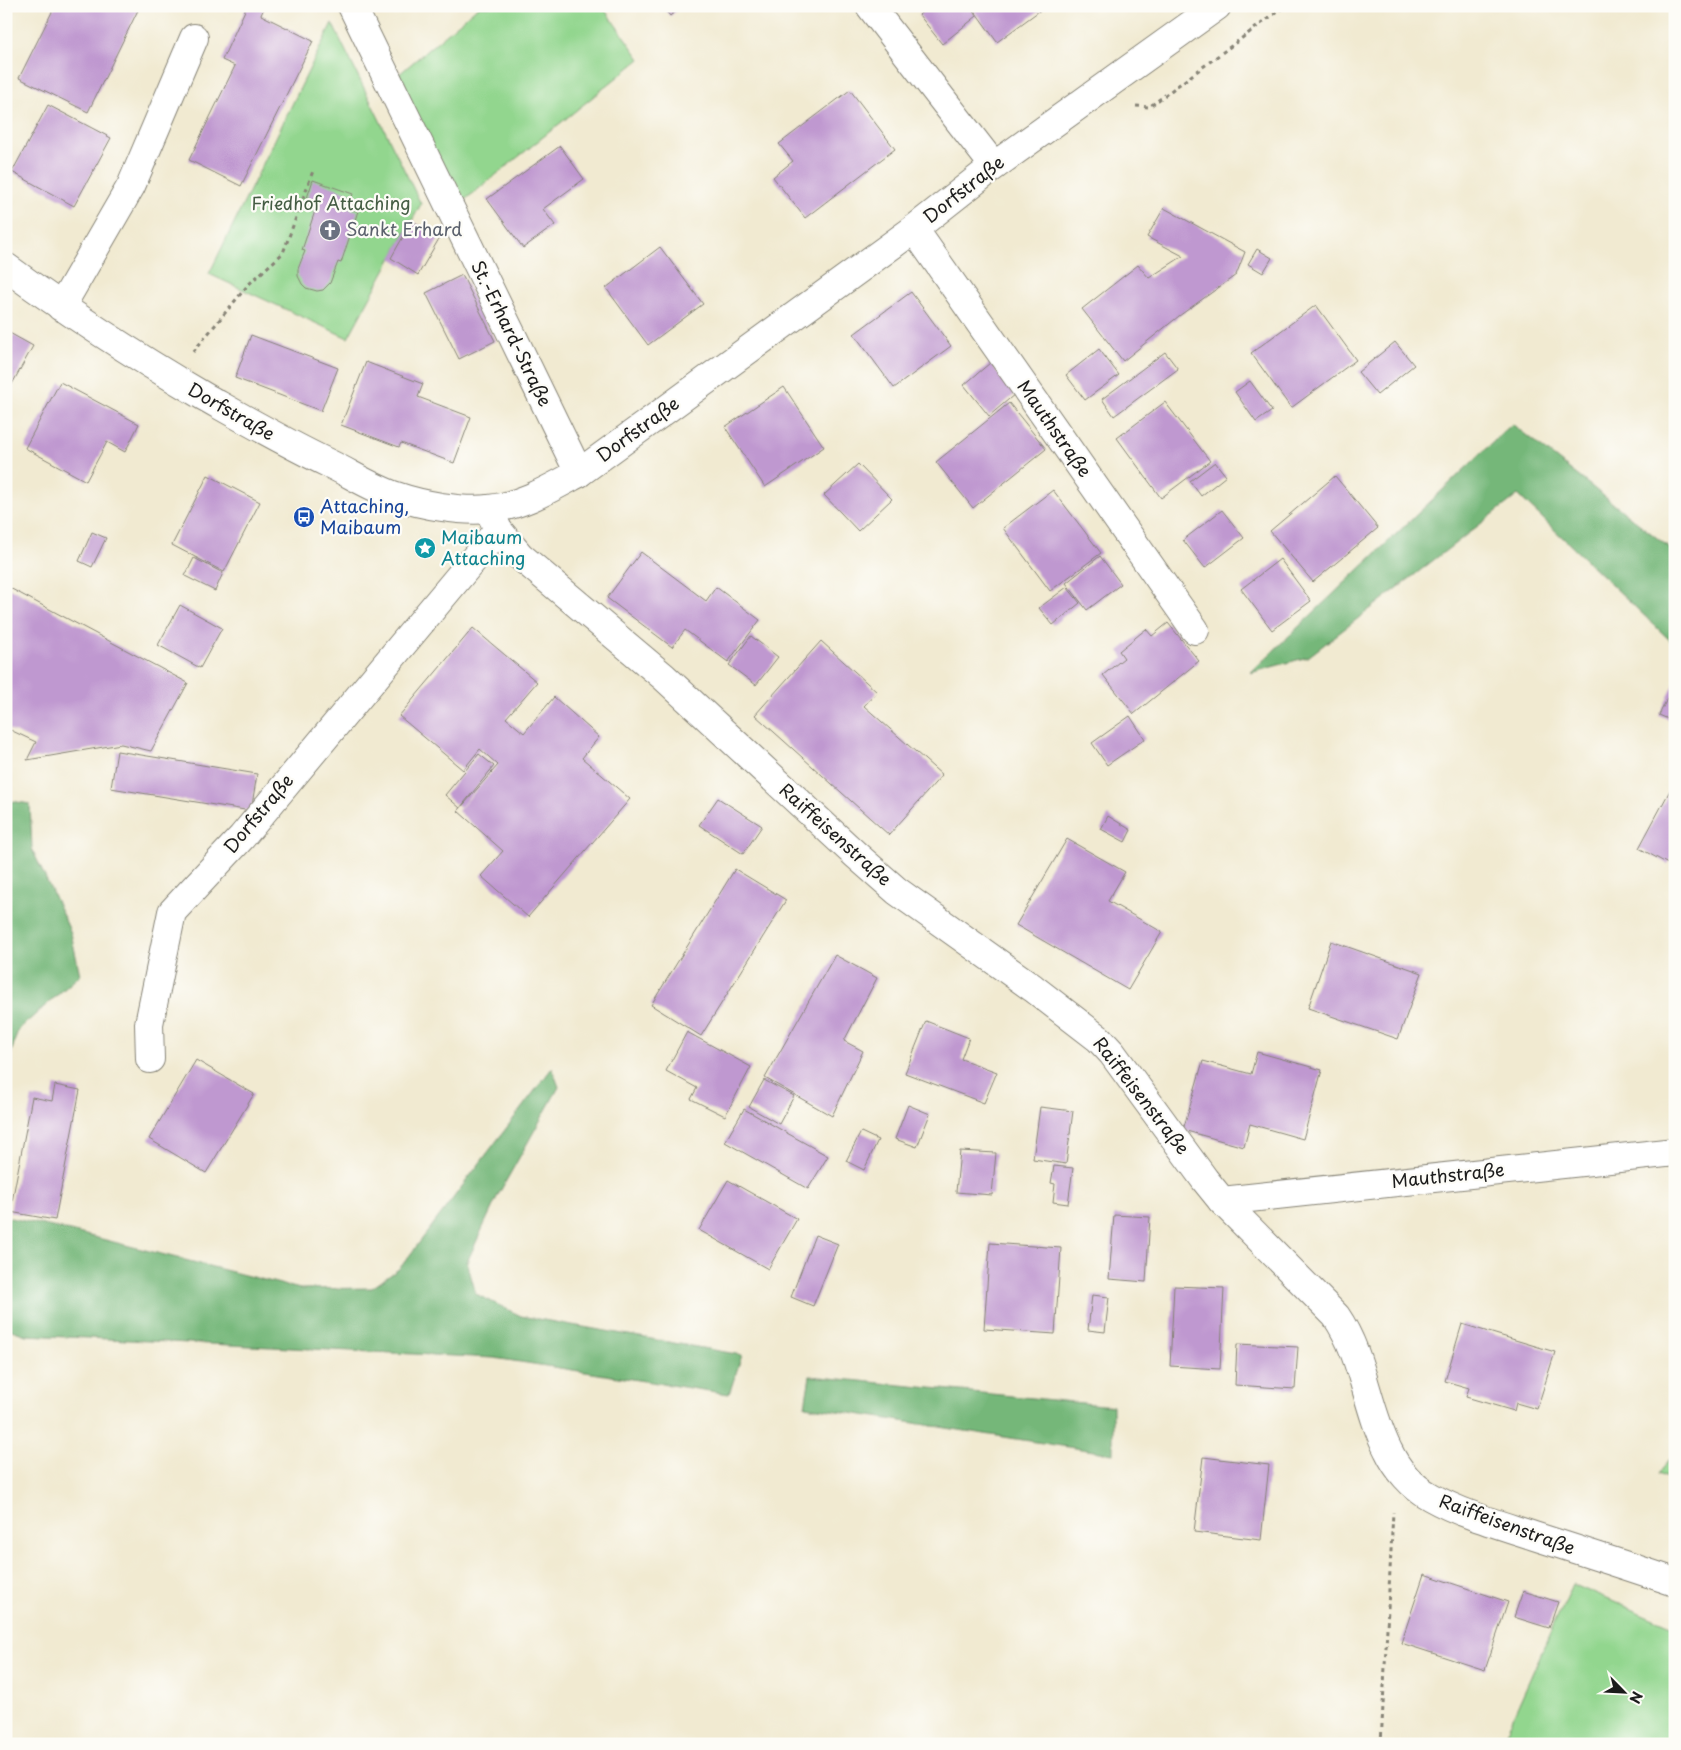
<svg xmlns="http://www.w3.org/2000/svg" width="1681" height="1750" viewBox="0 0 1681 1750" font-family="'Playpen Sans',sans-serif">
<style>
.green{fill:#92d68e;stroke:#577955}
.forest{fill:#75b779;stroke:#486a4a}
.building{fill:#bf98d0}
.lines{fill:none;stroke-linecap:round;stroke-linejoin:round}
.minor-casing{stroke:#868376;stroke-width:30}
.path{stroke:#868376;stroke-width:3;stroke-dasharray:4 4;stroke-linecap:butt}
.minor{stroke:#fff;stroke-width:28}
.labels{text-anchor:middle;stroke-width:4.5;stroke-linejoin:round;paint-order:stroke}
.street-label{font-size:18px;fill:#1c1c1c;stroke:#fdfcf7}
.park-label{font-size:18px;fill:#455d44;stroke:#fdfcf7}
.worship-label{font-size:18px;fill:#5b616d;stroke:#fdfcf7;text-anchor:start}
.transit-label{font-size:18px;fill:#164399;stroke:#fdfcf7;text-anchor:start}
.culture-label{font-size:18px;fill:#0d838f;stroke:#fdfcf7;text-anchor:start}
</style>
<rect width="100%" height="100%" fill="#fdfcf7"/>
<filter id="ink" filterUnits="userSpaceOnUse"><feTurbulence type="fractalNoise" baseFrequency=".02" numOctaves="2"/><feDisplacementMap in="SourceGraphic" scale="10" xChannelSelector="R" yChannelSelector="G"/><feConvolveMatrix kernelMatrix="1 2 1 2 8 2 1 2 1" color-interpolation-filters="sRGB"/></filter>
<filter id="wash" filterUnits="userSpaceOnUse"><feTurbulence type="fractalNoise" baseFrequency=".0096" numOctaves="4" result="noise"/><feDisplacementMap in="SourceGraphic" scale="20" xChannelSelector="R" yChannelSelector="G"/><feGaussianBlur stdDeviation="1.12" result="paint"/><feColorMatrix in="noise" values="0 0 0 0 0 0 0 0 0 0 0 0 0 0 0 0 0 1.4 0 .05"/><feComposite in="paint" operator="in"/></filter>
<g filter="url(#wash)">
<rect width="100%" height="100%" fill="#f1ead1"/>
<!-- green -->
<g class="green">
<polygon points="479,6 602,6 640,59 456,207 397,76"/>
<polygon points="332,23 421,204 348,338 209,274"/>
<polygon points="1675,1453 1675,1480 1658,1473"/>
<polygon points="1572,1584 1675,1628 1675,1744 1501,1744"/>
</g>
<!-- forest -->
<g class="forest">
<polygon points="1512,424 1675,552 1675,645 1518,495 1308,657 1250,673"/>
<polygon points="11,801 30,804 32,849 71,933 80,975 18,1030 6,1070 6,806"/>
<polygon points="552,1068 559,1087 497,1197 467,1262 476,1294 521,1316 742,1355 729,1394 494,1358 26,1335 6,1328 6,1217 62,1229 300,1289 372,1288 400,1268"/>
<polygon points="810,1376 1113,1406 1113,1454 805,1406"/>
</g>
<g id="blocks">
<!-- building -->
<g class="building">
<polygon points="55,6 140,6 88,112 19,78"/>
<polygon points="247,6 264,8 261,15 313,41 241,186 189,160 235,66 222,60"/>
<polygon points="662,6 682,6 670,16"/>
<polygon points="929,6 969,6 977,16 942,44 919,15"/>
<polygon points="971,6 1046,6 997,42"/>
<polygon points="850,90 895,149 805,218 773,177 793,161 779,144"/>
<polygon points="48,105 111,138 74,206 12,172"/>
<polygon points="560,146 584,179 543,209 555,225 523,248 487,199"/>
<polygon points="313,180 353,194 348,208 358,211 341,263 338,262 330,283 323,290 317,291 306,288 302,284 298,276 298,269 305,251 302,250 318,202 307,198"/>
<polygon points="1164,208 1245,252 1236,275 1179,316 1123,361 1082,309 1138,265 1149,278 1183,256 1147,237"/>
<polygon points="412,221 440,237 418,275 391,258"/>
<polygon points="660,247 703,304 648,345 606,288"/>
<polygon points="1257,249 1272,258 1263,273 1248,264"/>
<polygon points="462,275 495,341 459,359 426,293"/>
<polygon points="911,292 951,346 894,388 854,334"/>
<polygon points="1316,305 1356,360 1291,408 1251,353"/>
<polygon points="6,331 33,346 6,395"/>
<polygon points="251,335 338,368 321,411 235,378"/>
<polygon points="1395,342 1414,365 1377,395 1358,372"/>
<polygon points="1099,349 1119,375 1085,400 1066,375"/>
<polygon points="1165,352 1178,369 1114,416 1102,399"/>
<polygon points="366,362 423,384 418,397 471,417 454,463 401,443 399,447 341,425"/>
<polygon points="990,363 1015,394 989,416 964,385"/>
<polygon points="1250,381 1272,411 1256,422 1235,392"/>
<polygon points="60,382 139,424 125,452 107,442 86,481 25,448"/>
<polygon points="784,387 824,447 765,487 725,427"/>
<polygon points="1165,402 1210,461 1161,498 1117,438"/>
<polygon points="1009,403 1046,449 973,508 936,462"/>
<polygon points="1215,462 1226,476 1201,496 1190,481"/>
<polygon points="858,464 892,499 858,531 824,495"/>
<polygon points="208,475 260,502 224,572 172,545"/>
<polygon points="1335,476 1378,528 1313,582 1270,531"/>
<polygon points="1053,490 1101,553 1050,591 1003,528"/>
<polygon points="1222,510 1244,538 1205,568 1183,540"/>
<polygon points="92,532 106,538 92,567 79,561"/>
<polygon points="641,552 706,601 716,587 760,620 728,662 685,630 672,647 607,598"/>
<polygon points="1100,556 1121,584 1087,610 1066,583"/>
<polygon points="194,558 223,573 215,591 185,576"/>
<polygon points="1280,559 1311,601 1272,630 1241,589"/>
<polygon points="6,586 188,683 151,751 121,744 27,760 36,742 6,728"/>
<polygon points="1067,587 1080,603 1053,625 1039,608"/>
<polygon points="180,605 222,628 200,668 158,645"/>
<polygon points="1168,623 1199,661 1134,714 1103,675 1124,658 1119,651 1146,629 1152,636"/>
<polygon points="473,628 537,682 506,718 524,733 554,697 599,737 582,758 630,799 528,917 481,876 503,851 458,811 498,765 480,749 463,770 399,716"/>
<polygon points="751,636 778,657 756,685 729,665"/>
<polygon points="821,641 877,692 864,706 942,775 889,835 755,715"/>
<polygon points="1675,683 1675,722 1659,715"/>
<polygon points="1130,716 1145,739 1107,765 1092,743"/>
<polygon points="117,751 257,774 251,811 111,788"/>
<polygon points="479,754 494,766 460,808 445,795"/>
<polygon points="1675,781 1675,851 1668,864 1639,848"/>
<polygon points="718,798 762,826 743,854 699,825"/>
<polygon points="1108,816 1131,830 1125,842 1101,829"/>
<polygon points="1067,839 1125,872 1108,901 1162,932 1128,990 1016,925"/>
<polygon points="735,869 786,900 701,1036 651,1005"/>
<polygon points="1331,941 1422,973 1398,1039 1308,1008"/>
<polygon points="835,955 877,978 844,1041 863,1051 832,1116 765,1078"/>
<polygon points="926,1021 969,1038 961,1059 997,1072 984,1103 905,1073"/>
<polygon points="687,1032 751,1067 725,1116 691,1099 697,1088 666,1071"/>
<polygon points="1257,1052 1322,1070 1303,1139 1250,1124 1244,1147 1183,1130 1203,1061 1251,1074"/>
<polygon points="196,1060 254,1094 206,1173 149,1139"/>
<polygon points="764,1080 794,1096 779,1124 749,1107"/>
<polygon points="55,1085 80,1090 55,1220 10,1212 32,1097 52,1101"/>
<polygon points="908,1105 930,1114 917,1147 895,1139"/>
<polygon points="1040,1107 1073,1111 1066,1164 1033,1159"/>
<polygon points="744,1109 828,1156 808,1189 725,1142"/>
<polygon points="861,1132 878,1140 864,1170 846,1161"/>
<polygon points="960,1151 996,1153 992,1195 956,1192"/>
<polygon points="1054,1166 1073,1168 1068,1204 1053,1202 1055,1184 1051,1183"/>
<polygon points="728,1180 797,1219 768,1269 699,1230"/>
<polygon points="1114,1215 1150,1217 1146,1282 1109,1279"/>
<polygon points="815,1235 838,1244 813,1306 791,1297"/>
<polygon points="990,1243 1061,1248 1055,1334 984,1329"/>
<polygon points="1174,1286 1224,1288 1220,1369 1170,1366"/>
<polygon points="1092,1295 1109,1297 1105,1332 1088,1330"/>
<polygon points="1462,1324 1555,1352 1537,1409 1516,1403 1514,1411 1466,1397 1469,1388 1445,1381"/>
<polygon points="1237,1344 1298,1347 1295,1389 1235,1385"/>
<polygon points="1203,1457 1269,1465 1261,1540 1194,1532"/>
<polygon points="1424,1574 1508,1602 1485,1670 1401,1643"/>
<polygon points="1523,1591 1558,1602 1549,1628 1514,1617"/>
</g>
</g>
</g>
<g filter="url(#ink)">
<use href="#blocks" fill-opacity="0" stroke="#868376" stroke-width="1"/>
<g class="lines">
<!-- minor casing -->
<g class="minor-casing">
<g id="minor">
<polyline points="352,6 579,473"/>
<polyline points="870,6 994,166"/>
<polyline points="914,229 1195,630"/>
<path d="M6,267C70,314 137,357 205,397C246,420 286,443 328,463C351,474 372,488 396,496C422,505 461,512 489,509C521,506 551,488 579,473L914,229L994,166L1217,6"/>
<polyline points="61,307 131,186 194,38"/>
<path d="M489,509L498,530L520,556L664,677L856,855L897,891L1033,988L1099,1039L1112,1053L1205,1180L1222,1201L1336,1316C1364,1357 1366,1407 1388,1450C1397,1469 1412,1487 1431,1497C1461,1514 1501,1525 1534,1536C1581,1551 1628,1566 1675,1582"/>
<polyline points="150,1059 149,1024 172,912 242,837 498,530"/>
<polyline points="1222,1201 1675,1152"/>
</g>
</g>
<!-- path -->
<g class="path">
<polyline points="1136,106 1149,107 1285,6"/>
<polyline points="193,352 248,285 283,253 313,171"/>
<polyline points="1381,1744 1393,1512"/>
</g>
<!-- minor -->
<use href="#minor" class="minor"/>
</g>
</g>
<!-- icons -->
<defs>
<g id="church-disc" transform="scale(1.125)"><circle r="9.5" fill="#6b7280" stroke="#fdfcf7"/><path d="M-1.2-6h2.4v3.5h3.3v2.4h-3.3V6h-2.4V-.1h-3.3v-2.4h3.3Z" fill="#fff"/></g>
<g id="bus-disc" transform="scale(1.125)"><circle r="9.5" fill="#1a4fb4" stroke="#fdfcf7"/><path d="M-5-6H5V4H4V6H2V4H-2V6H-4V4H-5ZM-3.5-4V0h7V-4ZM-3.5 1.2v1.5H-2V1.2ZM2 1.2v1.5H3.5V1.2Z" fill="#fff"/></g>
<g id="sight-disc" transform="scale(1.125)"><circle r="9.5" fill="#0f9aa8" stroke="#fdfcf7"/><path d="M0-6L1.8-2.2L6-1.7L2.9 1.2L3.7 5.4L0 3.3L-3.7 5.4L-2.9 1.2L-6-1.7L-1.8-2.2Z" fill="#fff"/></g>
</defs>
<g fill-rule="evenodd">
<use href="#church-disc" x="330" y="230"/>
<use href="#bus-disc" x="304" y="517"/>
<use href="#sight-disc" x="425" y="548"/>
</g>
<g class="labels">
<!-- street labels -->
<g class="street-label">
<text transform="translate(964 190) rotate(-38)" y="6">Dorfstraße</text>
<text transform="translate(511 334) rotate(64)" y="6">St.-Erhard-Straße</text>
<text transform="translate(231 412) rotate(30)" y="6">Dorfstraße</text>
<text transform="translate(1054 429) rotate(55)" y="6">Mauthstraße</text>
<text transform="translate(638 430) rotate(-36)" y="6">Dorfstraße</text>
<text transform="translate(259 814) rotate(-50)" y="6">Dorfstraße</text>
<text transform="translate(835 835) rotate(42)" y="6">Raiffeisenstraße</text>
<text transform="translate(1141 1096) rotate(52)" y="6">Raiffeisenstraße</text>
<text transform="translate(1448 1176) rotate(-6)" y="6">Mauthstraße</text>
<text transform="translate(1507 1525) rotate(20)" y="6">Raiffeisenstraße</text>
</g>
<!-- park labels -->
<g class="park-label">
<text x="331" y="210">Friedhof Attaching</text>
</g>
<!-- worship labels -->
<g class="worship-label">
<text x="346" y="236">Sankt Erhard</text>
</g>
<!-- transit labels -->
<g class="transit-label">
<text x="320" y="513">Attaching,<tspan x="320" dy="21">Maibaum</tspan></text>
</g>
<!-- culture labels -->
<g class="culture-label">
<text x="441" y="544">Maibaum<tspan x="441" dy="21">Attaching</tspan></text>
</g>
</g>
<!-- margin -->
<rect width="1681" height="1750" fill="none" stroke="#fdfcf7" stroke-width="25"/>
<!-- north arrow -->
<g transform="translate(1624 1692) rotate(114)" stroke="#fdfcf7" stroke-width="4" paint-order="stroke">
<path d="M0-4L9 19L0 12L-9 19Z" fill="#1c1c1c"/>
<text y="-8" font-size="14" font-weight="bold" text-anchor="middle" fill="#1c1c1c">N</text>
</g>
</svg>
